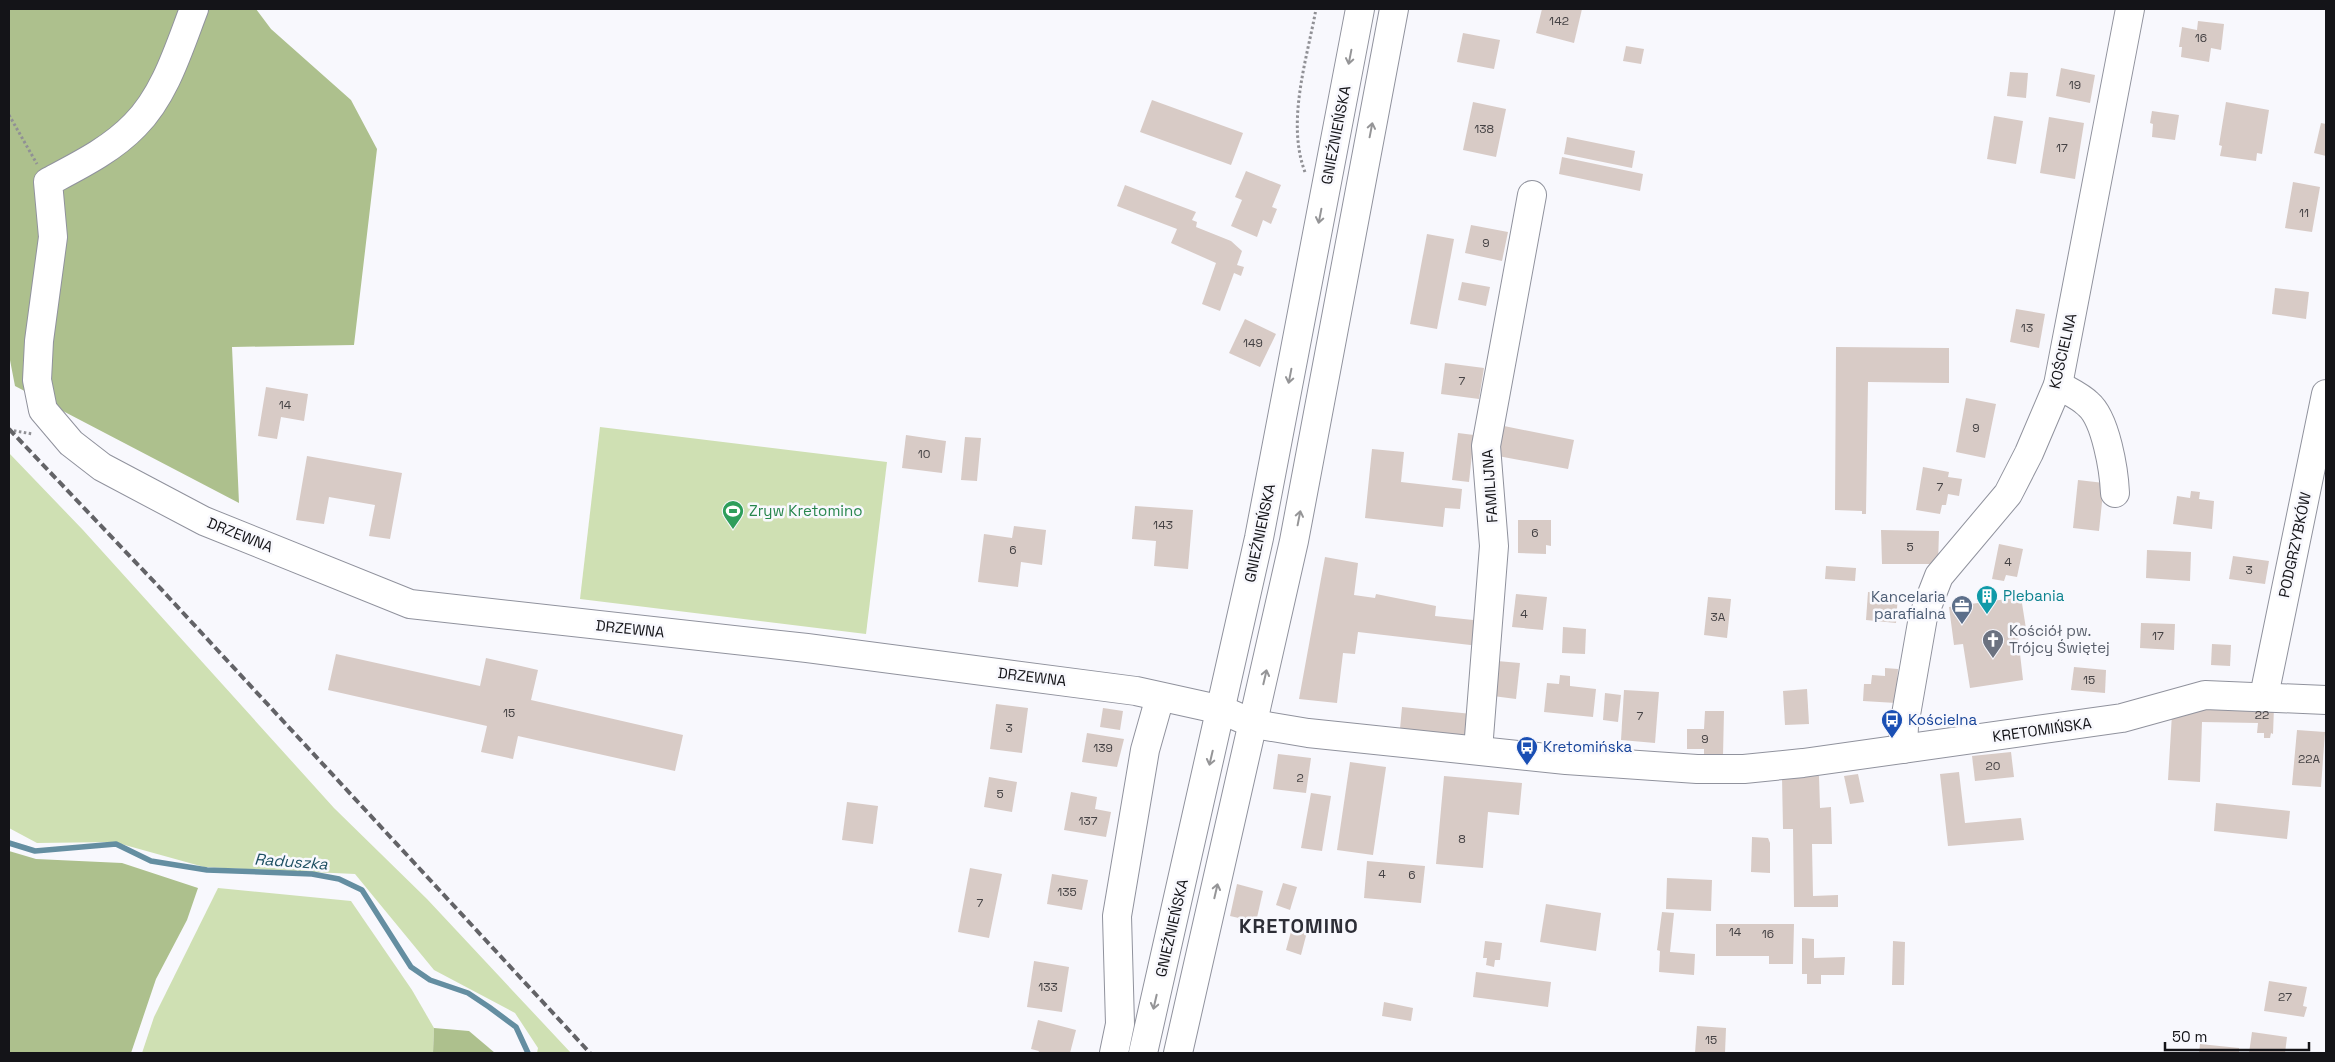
<svg xmlns="http://www.w3.org/2000/svg" width="2335" height="1062" viewBox="0 0 2335 1062" font-family="'Space Grotesk',sans-serif">
<style>
.green{fill:#cfe0b3}
.forest{fill:#adc08d}
.lines{fill:none;stroke-linecap:round;stroke-linejoin:round}
.stream{stroke:#648ea1;stroke-width:5.5}
.building{fill:#d8cbc6}
.minor-casing{stroke:#90929d;stroke-width:30}
.major-casing{stroke:#90929d;stroke-width:30}
.path{stroke:#909095;stroke-width:3;stroke-dasharray:2.5 2.5;stroke-linecap:butt}
.minor{stroke:#fff;stroke-width:28}
.major{stroke:#fff;stroke-width:28}
.rail{stroke:#636367;stroke-width:4;stroke-dasharray:8 4;stroke-linecap:butt}
.oneway{stroke:#959597}
.labels{text-anchor:middle;stroke-width:5;stroke-linejoin:round;paint-order:stroke}
.number-label{font-size:12px;fill:#454244}
.street-label{font-size:15px;fill:#141418;stroke:#f8f8fd}
.leisure-label{font-size:15px;fill:#27864d;stroke:#f8f8fd;text-anchor:start}
.culture-label{font-size:15px;fill:#0d838f;stroke:#f8f8fd;text-anchor:start}
.service-label{font-size:15px;fill:#4e5e75;stroke:#f8f8fd;text-anchor:end}
.worship-label{font-size:15px;fill:#5b616d;stroke:#f8f8fd;text-anchor:start}
.transit-label{font-size:15px;fill:#164399;stroke:#f8f8fd;text-anchor:start}
.water-label{font-size:16px;font-style:italic;fill:#205164;stroke:#f8f8fd}
.district-label{font-size:20px;font-weight:bold;letter-spacing:1px;fill:#2d2e37;stroke:#f8f8fd}
</style>
<rect width="100%" height="100%" fill="#f8f8fd"/>
<!-- green -->
<g class="green">
<polygon points="600,427 887,462 866,634 580,599"/>
<polygon points="9,453 83,530 334,808 427,899 571,1053 537,1053 538,1048 515,1013 434,970 355,874 204,867 114,842 37,843 9,828"/>
<polygon points="218,888 351,901 412,990 434,1028 433,1053 142,1053 154,1017"/>
</g>
<!-- forest -->
<g class="forest">
<polygon points="9,9 256,9 271,29 351,100 377,149 354,345 232,347 239,503 15,386 9,355"/>
<polygon points="9,851 36,859 122,863 198,888 187,920 156,979 131,1053 9,1053"/>
<polygon points="434,1028 469,1031 495,1053 433,1053"/>
</g>
<g class="lines">
<!-- stream -->
<polyline class="stream" points="9,843 35,851 116,844 151,861 207,870 312,874 339,879 362,890 411,967 430,980 468,993 489,1007 516,1027 528,1053"/>
</g>
<!-- building -->
<g class="building">
<polygon points="1542,9 1582,9 1574,43 1536,33"/>
<polygon points="2198,21 2224,24 2221,50 2211,48 2209,62 2181,57 2182,47 2179,47 2182,27 2197,30"/>
<polygon points="1463,33 1500,40 1494,69 1457,62"/>
<polygon points="1626,46 1644,49 1641,64 1623,61"/>
<polygon points="2061,68 2095,75 2090,103 2056,96"/>
<polygon points="2010,72 2028,73 2026,98 2007,96"/>
<polygon points="1152,100 1243,133 1231,165 1140,132"/>
<polygon points="1473,102 1506,109 1496,157 1463,150"/>
<polygon points="2226,102 2269,110 2262,154 2257,153 2256,161 2220,156 2222,146 2219,145"/>
<polygon points="2152,111 2179,115 2175,140 2152,137 2153,124 2150,123"/>
<polygon points="1994,116 2023,121 2016,164 1987,159"/>
<polygon points="2049,117 2084,123 2075,179 2040,173"/>
<polygon points="2321,123 2326,124 2326,156 2314,153"/>
<polygon points="1567,137 1635,151 1632,168 1564,154"/>
<polygon points="1562,157 1643,174 1640,191 1559,174"/>
<polygon points="1246,171 1281,185 1272,207 1277,209 1271,224 1263,220 1257,237 1231,226 1242,200 1235,197"/>
<polygon points="2293,182 2320,187 2312,232 2285,228"/>
<polygon points="1125,185 1196,212 1192,220 1197,222 1196,227 1231,241 1242,251 1237,265 1244,267 1241,276 1234,273 1220,311 1202,304 1216,263 1171,243 1177,229 1117,206"/>
<polygon points="1471,225 1508,232 1502,261 1465,253"/>
<polygon points="1427,234 1454,239 1437,329 1410,324"/>
<polygon points="1462,282 1490,287 1486,306 1458,300"/>
<polygon points="2275,288 2309,292 2306,319 2272,314"/>
<polygon points="2016,309 2045,314 2039,348 2010,342"/>
<polygon points="1245,319 1276,334 1260,367 1229,353"/>
<polygon points="1836,347 1949,348 1949,383 1868,382 1866,514 1862,514 1862,511 1835,510"/>
<polygon points="1445,363 1484,368 1479,399 1441,394"/>
<polygon points="266,387 308,394 304,421 281,417 277,439 258,436"/>
<polygon points="1966,398 1996,404 1985,458 1956,452"/>
<polygon points="1504,426 1574,440 1568,469 1498,456"/>
<polygon points="1458,433 1474,435 1469,482 1452,480"/>
<polygon points="906,435 946,441 942,473 902,468"/>
<polygon points="965,437 981,438 977,481 961,480"/>
<polygon points="1372,449 1404,452 1401,482 1462,489 1460,509 1445,508 1443,527 1365,518"/>
<polygon points="307,456 402,473 390,539 369,536 375,505 329,497 324,524 296,520"/>
<polygon points="1923,467 1949,472 1948,477 1962,479 1959,496 1948,494 1946,505 1942,505 1940,514 1916,510"/>
<polygon points="2078,480 2104,483 2099,531 2073,528"/>
<polygon points="2191,491 2200,492 2199,499 2214,501 2212,529 2173,524 2177,496 2190,498"/>
<polygon points="1135,506 1193,510 1188,569 1154,566 1156,541 1132,539"/>
<polygon points="1518,520 1551,520 1551,546 1546,545 1546,554 1518,553"/>
<polygon points="1014,526 1046,530 1042,565 1021,562 1018,587 978,582 984,534 1012,538"/>
<polygon points="1881,530 1939,531 1938,564 1882,564"/>
<polygon points="1999,544 2023,549 2017,577 2006,575 2004,581 1992,579"/>
<polygon points="2147,550 2191,552 2190,581 2146,578"/>
<polygon points="2233,556 2269,561 2265,584 2229,579"/>
<polygon points="1325,557 1358,563 1354,595 1375,598 1376,594 1436,606 1435,616 1483,621 1479,646 1358,632 1355,654 1343,653 1337,703 1299,699"/>
<polygon points="1826,566 1856,568 1855,581 1825,579"/>
<polygon points="1868,592 1898,594 1896,623 1866,620"/>
<polygon points="1516,594 1547,597 1543,630 1512,627"/>
<polygon points="1708,597 1731,599 1727,638 1704,635"/>
<polygon points="2021,597 2027,635 2018,636 2023,680 1970,688 1963,644 1954,645 1949,607"/>
<polygon points="2141,623 2175,624 2174,650 2140,648"/>
<polygon points="1563,627 1586,629 1585,654 1562,653"/>
<polygon points="2212,644 2231,645 2230,666 2211,665"/>
<polygon points="336,654 480,686 486,658 538,670 531,700 683,735 675,771 518,736 513,759 481,752 487,726 328,690"/>
<polygon points="1497,661 1520,663 1516,699 1493,696"/>
<polygon points="2074,667 2106,670 2105,693 2071,690"/>
<polygon points="1885,668 1898,669 1896,703 1863,701 1864,684 1871,684 1872,675 1885,676"/>
<polygon points="1560,675 1570,676 1570,686 1596,689 1593,717 1544,712 1547,683 1559,684"/>
<polygon points="1807,689 1809,724 1785,725 1783,691"/>
<polygon points="1624,690 1659,692 1655,743 1621,740"/>
<polygon points="1605,693 1621,695 1618,722 1603,720"/>
<polygon points="996,704 1028,708 1022,753 990,749"/>
<polygon points="2202,704 2274,707 2273,734 2271,733 2270,738 2264,738 2264,733 2257,733 2258,723 2202,722 2200,782 2168,780 2172,714"/>
<polygon points="1402,707 1472,714 1469,736 1400,729"/>
<polygon points="1103,708 1123,711 1120,730 1100,727"/>
<polygon points="1705,711 1724,711 1723,756 1704,756 1704,749 1687,749 1687,729 1704,729"/>
<polygon points="2297,730 2325,732 2321,787 2292,785"/>
<polygon points="1087,733 1124,739 1117,767 1082,762"/>
<polygon points="2011,752 2014,777 1975,781 1972,756"/>
<polygon points="1278,754 1311,758 1306,793 1273,789"/>
<polygon points="1350,762 1386,767 1373,855 1337,850"/>
<polygon points="1959,772 1965,823 2021,818 2024,840 1948,846 1940,774"/>
<polygon points="1858,774 1864,802 1850,804 1844,776"/>
<polygon points="1444,776 1522,783 1519,815 1488,812 1483,868 1436,864"/>
<polygon points="1819,776 1820,808 1831,807 1832,844 1812,844 1813,896 1838,895 1838,907 1794,907 1793,829 1783,829 1782,777"/>
<polygon points="989,777 1017,782 1012,812 984,807"/>
<polygon points="1071,792 1097,797 1095,809 1111,812 1106,837 1064,830"/>
<polygon points="1311,793 1331,796 1322,851 1301,848"/>
<polygon points="847,802 878,806 873,844 842,840"/>
<polygon points="2216,803 2290,811 2287,839 2214,831"/>
<polygon points="1752,837 1768,838 1770,843 1770,873 1751,872"/>
<polygon points="1367,861 1425,866 1421,903 1364,898"/>
<polygon points="970,868 1002,874 989,938 958,932"/>
<polygon points="1052,874 1088,880 1082,910 1047,904"/>
<polygon points="1667,878 1712,880 1711,911 1666,909"/>
<polygon points="1283,883 1297,887 1290,910 1276,905"/>
<polygon points="1237,884 1263,891 1256,922 1230,916"/>
<polygon points="1546,904 1601,913 1596,951 1540,942"/>
<polygon points="1662,912 1674,913 1670,952 1695,954 1694,975 1659,972 1660,951 1657,950"/>
<polygon points="1716,924 1794,924 1793,964 1769,964 1769,956 1716,956"/>
<polygon points="1292,928 1307,932 1301,955 1286,950"/>
<polygon points="1802,938 1814,939 1814,958 1845,957 1844,975 1821,975 1821,984 1807,984 1807,974 1802,974"/>
<polygon points="1485,941 1502,943 1500,960 1495,960 1494,967 1486,965 1487,958 1483,958"/>
<polygon points="1893,941 1905,942 1904,985 1892,985"/>
<polygon points="1034,961 1069,967 1062,1012 1027,1007"/>
<polygon points="1476,972 1551,982 1548,1007 1473,997"/>
<polygon points="2269,981 2307,987 2303,1006 2307,1007 2304,1017 2264,1011"/>
<polygon points="1384,1002 1413,1008 1411,1021 1382,1016"/>
<polygon points="1038,1020 1076,1030 1070,1053 1038,1053 1039,1051 1031,1049"/>
<polygon points="1697,1026 1726,1028 1725,1053 1695,1053"/>
<polygon points="2252,1032 2287,1037 2285,1053 2249,1053"/>
<polygon points="2200,1044 2239,1048 2239,1053 2199,1053"/>
</g>
<g class="lines">
<!-- minor casing -->
<g class="minor-casing">
<g id="minor">
<path d="M194,9C179,48 165,95 135,125C111,150 78,166 48,182L53,237L39,341L37,380L43,410L71,443L102,467L204,521L410,604L807,648L1136,691L1222,710L1254,724L1308,733L1566,760L1697,769H1744L1803,763L2122,718L2205,695L2326,700"/>
<path d="M2058,385C2068,391 2080,396 2088,404C2106,419 2114,471 2115,493"/>
<polyline points="2264,696 2326,394"/>
<polyline points="1903,749 1904,726 1923,617 1939,576 2008,494 2029,453 2058,385 2130,9"/>
<polyline points="1478,750 1494,546 1486,446 1532,195"/>
<polyline points="1114,1053 1120,1024 1117,916 1145,750 1160,697"/>
</g>
</g>
<!-- major casing -->
<g class="major-casing">
<g id="major">
<polyline points="1143,1053 1259,538 1360,9"/>
<polyline points="1178,1053 1294,541 1394,9"/>
</g>
</g>
<!-- path -->
<g class="path">
<polyline points="9,115 37,164"/>
<path d="M1305,172C1286,122 1307,59 1316,9"/>
<polyline points="9,430 33,434"/>
</g>
<!-- minor -->
<use href="#minor" class="minor"/>
<!-- major -->
<use href="#major" class="major"/>
<!-- rail -->
<polyline class="rail" points="9,429 161,589 590,1053"/>
</g>
<!-- one-way arrows -->
<defs><path id="oneway-shaft" d="M-6 0H5M1.5-3L5.5 0L1.5 3" fill="none" stroke-width="1.6" stroke-linecap="round" stroke-linejoin="round" transform="scale(1.25)"/></defs>
<g class="oneway">
<use href="#oneway-shaft" transform="translate(1350 57) rotate(101)"/>
<use href="#oneway-shaft" transform="translate(1371 130) rotate(-79)"/>
<use href="#oneway-shaft" transform="translate(1320 216) rotate(101)"/>
<use href="#oneway-shaft" transform="translate(1290 376) rotate(101)"/>
<use href="#oneway-shaft" transform="translate(1299 518) rotate(-79)"/>
<use href="#oneway-shaft" transform="translate(1265 677) rotate(-77)"/>
<use href="#oneway-shaft" transform="translate(1211 758) rotate(103)"/>
<use href="#oneway-shaft" transform="translate(1216 891) rotate(-77)"/>
<use href="#oneway-shaft" transform="translate(1155 1002) rotate(103)"/>
</g>
<!-- icons -->
<defs>
<g id="stadium-pin" transform="scale(1.125)"><path d="M0 17L-7.5 6A9.5 9.5 0 1 1 7.5 6Z" fill="#2e9e5b" stroke="#f8f8fd"/><path d="M0-5a6.5 5 0 1 0 0 10a6.5 5 0 1 0 0-10ZM-3.5-1.8h7v3.6h-7Z" fill="#fff"/></g>
<g id="building-pin" transform="scale(1.125)"><path d="M0 17L-7.5 6A9.5 9.5 0 1 1 7.5 6Z" fill="#0f9aa8" stroke="#f8f8fd"/><path d="M-4-6H4V6H1V3H-1V6H-4ZM-2.5-4.3h1.7v1.8h-1.7ZM.8-4.3h1.7v1.8H.8ZM-2.5-1h1.7V.8h-1.7ZM.8-1h1.7V.8H.8Z" fill="#fff"/></g>
<g id="office-pin" transform="scale(1.125)"><path d="M0 17L-7.5 6A9.5 9.5 0 1 1 7.5 6Z" fill="#5c6f8a" stroke="#f8f8fd"/><path d="M-6-3h4V-5.5h4V-3h4V5H-6ZM-1-4.5V-3h2v-1.5ZM-6 0V1H6V0Z" fill="#fff"/></g>
<g id="church-pin" transform="scale(1.125)"><path d="M0 17L-7.5 6A9.5 9.5 0 1 1 7.5 6Z" fill="#6b7280" stroke="#f8f8fd"/><path d="M-1.2-6h2.4v3.5h3.3v2.4h-3.3V6h-2.4V-.1h-3.3v-2.4h3.3Z" fill="#fff"/></g>
<g id="bus-pin" transform="scale(1.125)"><path d="M0 17L-7.5 6A9.5 9.5 0 1 1 7.5 6Z" fill="#1a4fb4" stroke="#f8f8fd"/><path d="M-5-6H5V4H4V6H2V4H-2V6H-4V4H-5ZM-3.5-4V0h7V-4ZM-3.5 1.2v1.5H-2V1.2ZM2 1.2v1.5H3.5V1.2Z" fill="#fff"/></g>
</defs>
<g fill-rule="evenodd">
<use href="#stadium-pin" x="733" y="511"/>
<use href="#building-pin" x="1987" y="596"/>
<use href="#office-pin" x="1962" y="606"/>
<use href="#church-pin" x="1993" y="640"/>
<use href="#bus-pin" x="1892" y="720"/>
<use href="#bus-pin" x="1527" y="747"/>
</g>
<g class="labels">
<!-- number labels -->
<g class="number-label">
<text x="1559" y="25">142</text>
<text x="2201" y="42">16</text>
<text x="2075" y="89">19</text>
<text x="1484" y="133">138</text>
<text x="2062" y="152">17</text>
<text x="2304" y="217">11</text>
<text x="1486" y="247">9</text>
<text x="2027" y="332">13</text>
<text x="1253" y="347">149</text>
<text x="1462" y="385">7</text>
<text x="285" y="409">14</text>
<text x="1976" y="432">9</text>
<text x="924" y="458">10</text>
<text x="1940" y="491">7</text>
<text x="1163" y="529">143</text>
<text x="1535" y="537">6</text>
<text x="1910" y="551">5</text>
<text x="1013" y="554">6</text>
<text x="2008" y="566">4</text>
<text x="2249" y="574">3</text>
<text x="1524" y="618">4</text>
<text x="1718" y="621">3A</text>
<text x="2158" y="640">17</text>
<text x="2089" y="684">15</text>
<text x="509" y="717">15</text>
<text x="2262" y="719">22</text>
<text x="1640" y="720">7</text>
<text x="1009" y="732">3</text>
<text x="1705" y="743">9</text>
<text x="1103" y="752">139</text>
<text x="2309" y="763">22A</text>
<text x="1993" y="770">20</text>
<text x="1300" y="782">2</text>
<text x="1000" y="798">5</text>
<text x="1088" y="825">137</text>
<text x="1462" y="843">8</text>
<text x="1382" y="878">4</text>
<text x="1412" y="879">6</text>
<text x="1067" y="896">135</text>
<text x="980" y="907">7</text>
<text x="1735" y="936">14</text>
<text x="1768" y="938">16</text>
<text x="1048" y="991">133</text>
<text x="2285" y="1001">27</text>
<text x="1711" y="1044">15</text>
</g>
<!-- street labels -->
<g class="street-label">
<text transform="translate(1336 135) rotate(-79)" y="5">GNIEŹNIEŃSKA</text>
<text transform="translate(2063 351) rotate(-77)" y="5">KOŚCIELNA</text>
<text transform="translate(1490 486) rotate(-94)" y="5">FAMILIJNA</text>
<text transform="translate(1260 533) rotate(-78)" y="5">GNIEŹNIEŃSKA</text>
<text transform="translate(240 535) rotate(22)" y="5">DRZEWNA</text>
<text transform="translate(2295 545) rotate(-78)" y="5">PODGRZYBKÓW</text>
<text transform="translate(630 629) rotate(6)" y="5">DRZEWNA</text>
<text transform="translate(1032 677) rotate(7)" y="5">DRZEWNA</text>
<text transform="translate(2042 730) rotate(-8)" y="5">KRETOMIŃSKA</text>
<text transform="translate(1172 928) rotate(-77)" y="5">GNIEŹNIEŃSKA</text>
</g>
<!-- leisure labels -->
<g class="leisure-label">
<text x="749" y="516">Zryw Kretomino</text>
</g>
<!-- culture labels -->
<g class="culture-label">
<text x="2003" y="601">Plebania</text>
</g>
<!-- service labels -->
<g class="service-label">
<text x="1946" y="602">Kancelaria<tspan x="1946" dy="17">parafialna</tspan></text>
</g>
<!-- worship labels -->
<g class="worship-label">
<text x="2009" y="636">Kościół pw.<tspan x="2009" dy="17">Trójcy Świętej</tspan></text>
</g>
<!-- transit labels -->
<g class="transit-label">
<text x="1908" y="725">Kościelna</text>
<text x="1543" y="752">Kretomińska</text>
</g>
<!-- water labels -->
<g class="water-label">
<text transform="translate(291 861) rotate(4)" y="6">Raduszka</text>
</g>
<!-- district labels -->
<g class="district-label">
<text x="1299" y="933">KRETOMINO</text>
</g>
</g>
<!-- border -->
<rect width="2335" height="1062" fill="none" stroke="#141418" stroke-width="20"/>
<!-- scale -->
<path d="M2165 1042v8h144v-8" fill="none" stroke="#141418" stroke-width="2.5"/>
<text x="2172" y="1042" font-size="15" fill="#141418" stroke="#f8f8fd" stroke-width="4" paint-order="stroke">50 m</text>
</svg>
